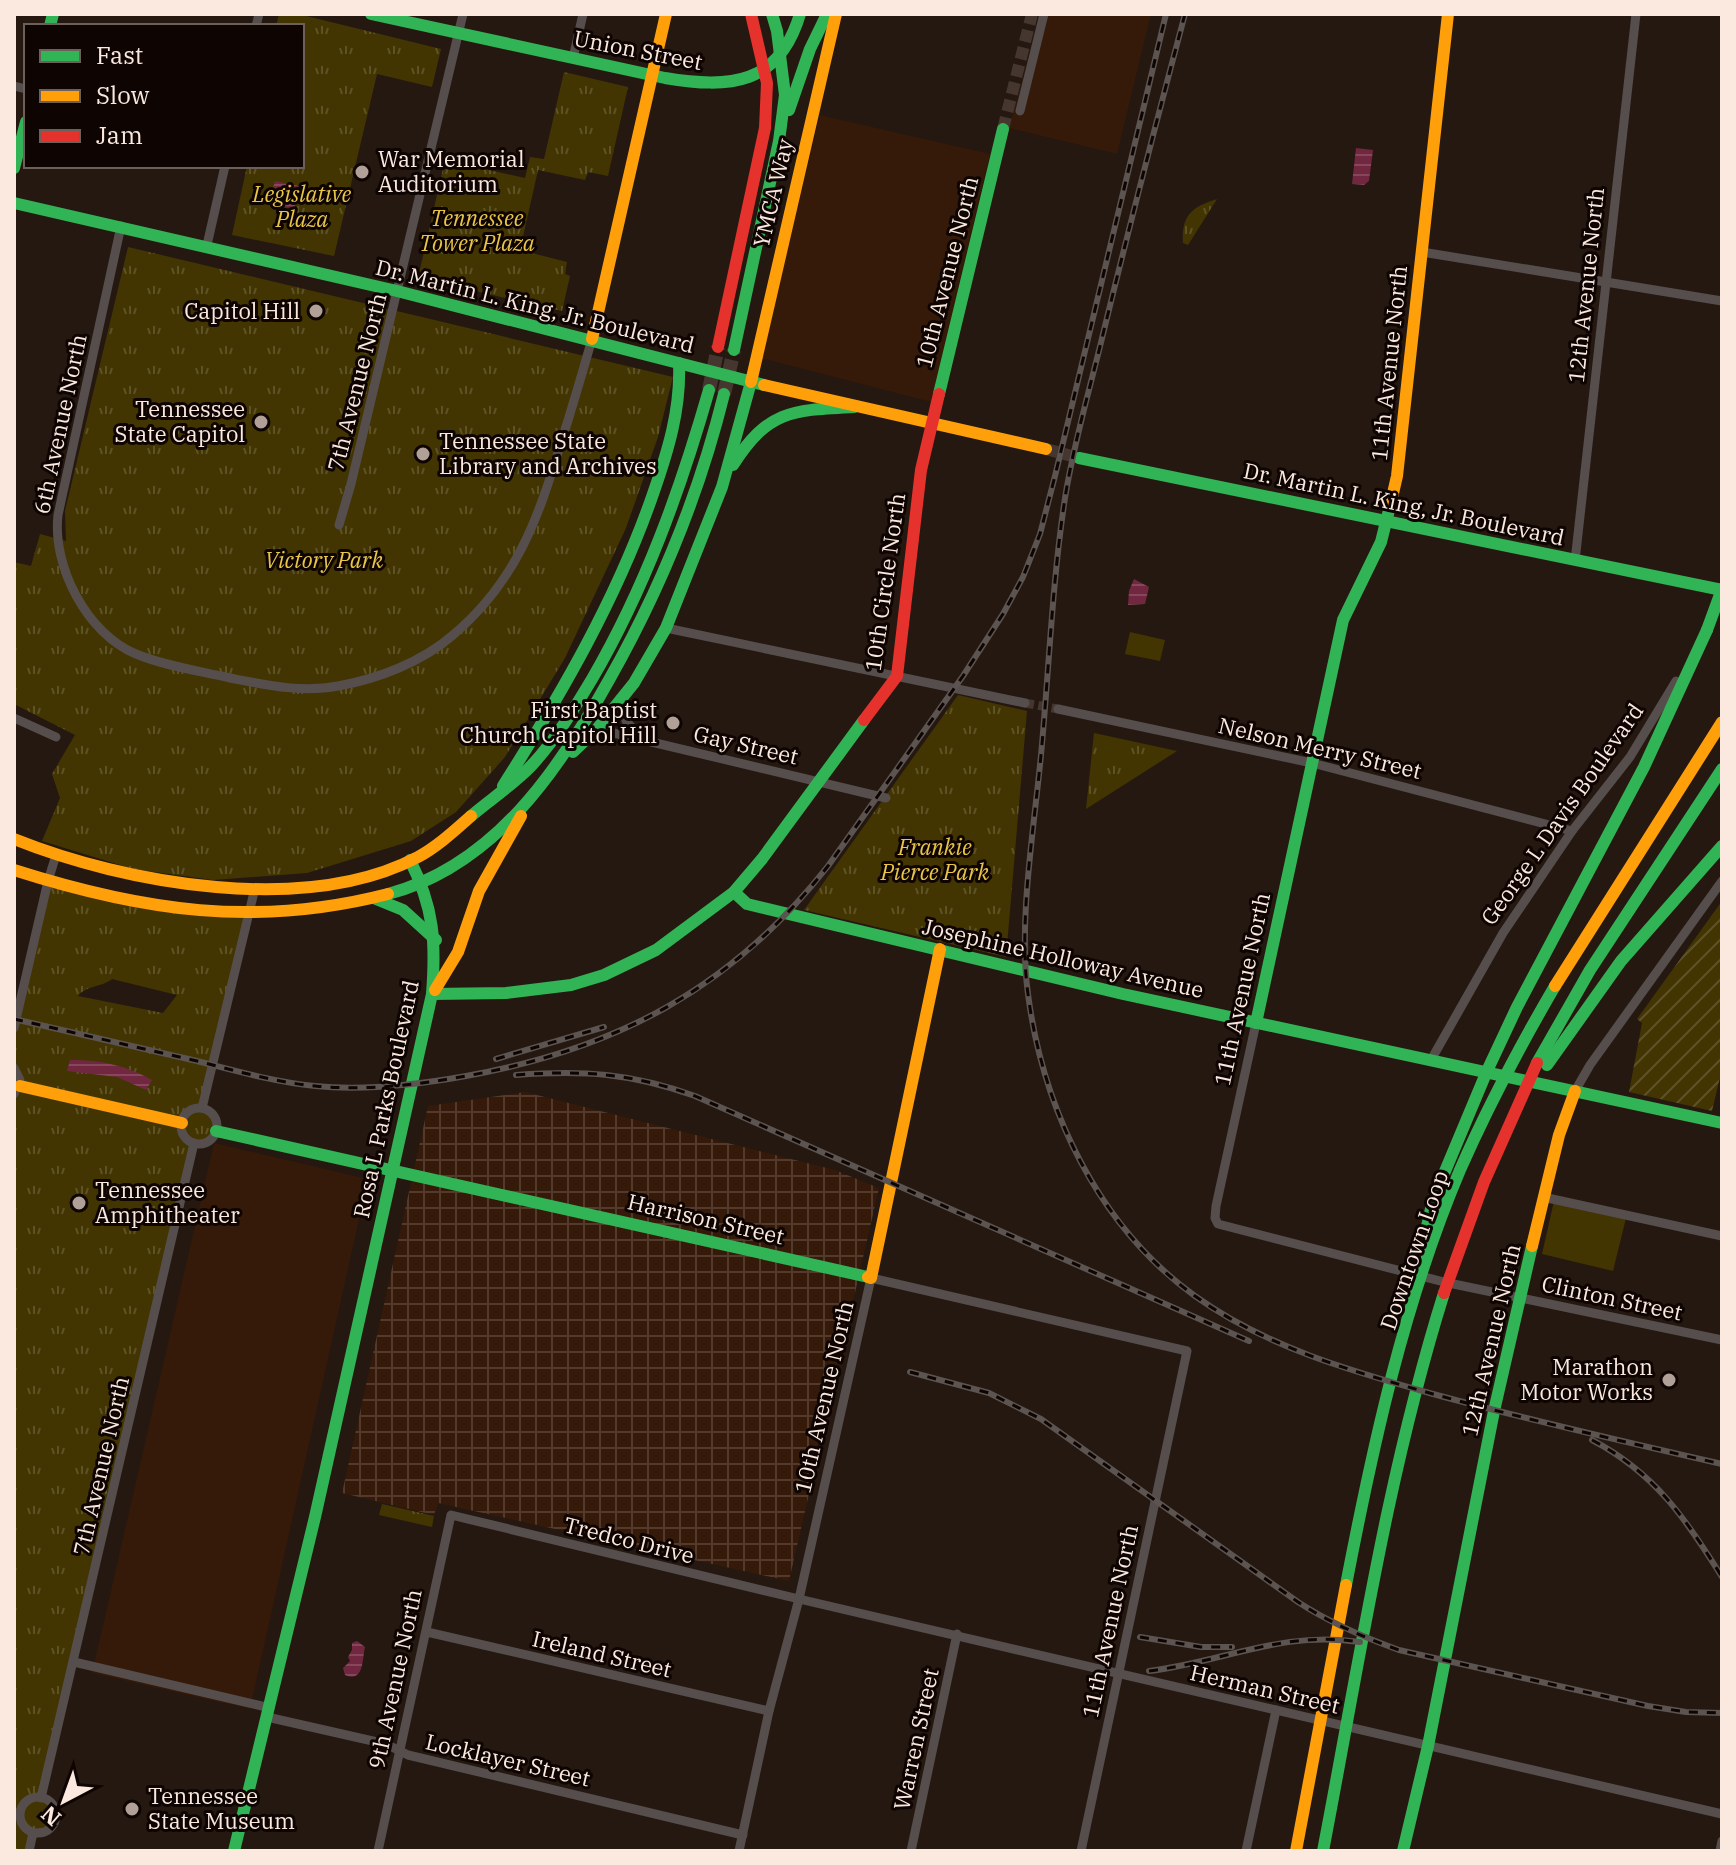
<svg xmlns="http://www.w3.org/2000/svg" width="1736" height="1865" viewBox="0 0 1736 1865" font-family="'IBM Plex Serif',serif">
<style>
.built{fill:#351909}
.industrial{fill:url(#industrial-grid)}
.grass{fill:#423502}
.park{fill:url(#park-tufts);fill-rule:evenodd}
.garden{fill:url(#garden-furrows)}
.water{fill:url(#water-rules)}
.lines{fill:none;stroke-linecap:round;stroke-linejoin:round}
.street-tunnel{stroke:#45372f;stroke-width:9;stroke-dasharray:9 4.5;stroke-linecap:butt}
.secondary-tunnel{stroke:#45372f;stroke-width:12;stroke-dasharray:12 6;stroke-linecap:butt}
.primary-tunnel{stroke:#45372f;stroke-width:14;stroke-dasharray:14 7;stroke-linecap:butt}
.street{stroke:#554e4d;stroke-width:9}
.fast{stroke:#30b455;stroke-width:12}
.slow{stroke:#ff9f0a;stroke-width:12}
.jam{stroke:#e5322d;stroke-width:12}
.rail-casing{stroke:#5c5450;stroke-width:6}
.rail{stroke:#0e0502;stroke-width:3;stroke-dasharray:9;stroke-linecap:butt}
.poi-dot{fill:#b0a097;stroke:#0e0502;stroke-width:3}
.labels{text-anchor:middle;stroke-width:6;stroke-linejoin:round;paint-order:stroke}
.street-label{font-size:22px;fill:#fbe9e0;stroke:#0e0502}
.poi-label{font-size:22px;fill:#fbe9e0;stroke:#0e0502;text-anchor:start}
.park-label{font-size:22px;font-style:italic;fill:#e9c648;stroke:#0e0502}
</style>
<defs>
<pattern id="industrial-grid" width="8" height="8" patternUnits="userSpaceOnUse" patternTransform="scale(2)"><rect width="8" height="8" fill="#351909"/><path d="M0 4h8M4 0v8" fill="none" stroke="#533a2d"/></pattern>
<pattern id="park-tufts" width="24" height="20" patternUnits="userSpaceOnUse" patternTransform="scale(2)"><rect width="24" height="20" fill="#423502"/><path d="M3 7l-1-3M5 7V3M7 7l1-3M15 17l-1-3M17 17v-4M19 17l1-3" fill="none" stroke="#5e5227"/></pattern>
<pattern id="garden-furrows" width="10" height="10" patternUnits="userSpaceOnUse" patternTransform="scale(2)"><rect width="10" height="10" fill="#423502"/><path d="M-1 1l2-2M0 10L10 0M9 11l2-2" fill="none" stroke="#5e5227"/></pattern>
<pattern id="water-rules" width="6" height="5" patternUnits="userSpaceOnUse" patternTransform="scale(2)"><rect width="6" height="5" fill="#722741"/><path d="M0 2.5h6" fill="none" stroke="#87465c"/></pattern>
</defs>
<rect width="100%" height="100%" fill="#251810"/>
<!-- built -->
<g class="built">
<polygon points="1041,14 1151,14 1117,154 1009,128"/>
<polygon points="820,115 990,154 931,402 761,358"/>
<polygon points="214,1143 368,1179 250,1709 92,1673"/>
</g>
<!-- industrial -->
<polygon class="industrial" points="525,1092 835,1170 879,1188 789,1581 438,1503 434,1515 342,1493 428,1106"/>
<!-- grass -->
<g class="grass">
<polygon points="1130,632 1165,640 1160,661 1125,654"/>
<polygon points="1554,1201 1626,1218 1613,1271 1542,1254"/>
</g>
<!-- park -->
<g class="park">
<polygon points="279,14 298,14 441,49 432,87 377,74 334,256 232,235 247,166 302,166 302,26 276,26"/>
<polygon points="564,72 628,87 608,176 588,172 585,180 538,170 520,250 567,262 565,274 570,276 562,311 418,278 445,160 525,178 530,157 544,159"/>
<path d="M1217,199L1188,245L1183,243C1181,215 1192,207 1217,199Z"/>
<polygon points="128,247 673,377 658,437 626,528 565,658 505,757 456,812 411,841 307,873 213,880 133,869 42,841 60,798 52,774 75,735 14,704 14,562 31,566 40,534 66,541 65,511"/>
<polygon points="958,695 1027,711 1006,957 804,910"/>
<polygon points="1094,733 1177,751 1086,809"/>
<path d="M48,881L72,889L249,912L202,1107L212,1114L216,1128L208,1141L194,1143L42,1798L52,1805L56,1819L48,1830L33,1833L29,1851H14V1028ZM112,979L177,995L163,1013L78,996C85,986 102,987 112,979Z"/>
<polygon points="382,1504 434,1516 432,1527 379,1515"/>
</g>
<!-- garden -->
<polygon class="garden" points="1722,901 1722,1069 1712,1111 1629,1092 1642,1023 1637,1019"/>
<!-- water -->
<g class="water">
<polygon points="1356,148 1373,150 1369,181 1364,185 1352,184"/>
<polygon points="275,181 299,186 294,209 269,203"/>
<polygon points="1134,579 1149,587 1145,604 1128,605 1129,591"/>
<path d="M70,1060C101,1060 125,1065 152,1080L146,1090L117,1077L67,1071Z"/>
<path d="M357,1641L365,1647C362,1660 364,1683 345,1675L343,1668L350,1661L348,1657L352,1650V1643Z"/>
</g>
<g class="lines">
<!-- street-tunnel -->
<polyline class="street-tunnel" points="1025,703 1058,709"/>
<!-- secondary-tunnel -->
<g class="secondary-tunnel">
<polyline points="1003,129 1032,14"/>
<polyline points="1046,449 1079,458"/>
</g>
<!-- primary-tunnel -->
<g class="primary-tunnel">
<polyline points="709,390 718,347"/>
<polyline points="724,394 734,350"/>
</g>
<!-- street -->
<g class="street">
<polyline points="256,26 259,14"/>
<polyline points="573,58 583,14"/>
<polyline points="14,86 26,89"/>
<polyline points="1020,111 1044,14"/>
<path d="M121,226L58,515C52,566 87,634 136,654C165,666 200,671 230,678C266,685 302,693 338,686C378,679 422,662 453,635C516,582 538,519 561,443C572,408 582,374 592,339"/>
<polyline points="207,245 225,166"/>
<polyline points="1422,252 1722,301"/>
<polyline points="339,525 351,484 463,14"/>
<polyline points="1575,561 1636,14"/>
<polyline points="666,628 1025,703"/>
<polyline points="622,699 626,721 644,740"/>
<polyline points="1058,709 1312,763 1572,831"/>
<polyline points="14,718 56,737"/>
<polyline points="597,729 886,798"/>
<polyline points="1256,1023 1216,1206 1215,1218 1218,1224 1444,1282 1722,1340"/>
<polyline points="14,1028 48,881 56,855"/>
<polyline points="1431,1060 1503,933 1572,831 1630,757 1676,681"/>
<polyline points="14,1068 20,1080 14,1094"/>
<polyline points="1575,1091 1590,1065 1722,881"/>
<polyline points="202,1108 255,888"/>
<circle cx="199" cy="1126" r="18"/>
<polyline points="1543,1197 1722,1236"/>
<polyline points="427,1632 769,1711"/>
<polyline points="74,1662 270,1708"/>
<polyline points="267,1717 386,1744 408,1755 743,1835"/>
<circle cx="38" cy="1815" r="18"/>
<polyline points="41,1798 194,1143"/>
<polyline points="29,1851 33,1833"/>
<polyline points="378,1851 451,1515 799,1599 1722,1814"/>
<polyline points="739,1851 769,1711 799,1599 871,1278 1187,1351 1081,1851"/>
<polyline points="911,1851 957,1634"/>
<polyline points="1246,1851 1276,1710"/>
<polyline points="1720,1851 1722,1841"/>
</g>
<!-- fast -->
<g class="fast">
<path d="M371,14L665,78C730,89 779,85 800,14"/>
<polyline points="50,26 53,14"/>
<polyline points="789,110 810,49 827,14"/>
<polyline points="14,168 26,122"/>
<polyline points="14,203 397,291 764,385"/>
<polyline points="734,350 779,141 785,95 777,31 772,14"/>
<polyline points="939,394 1003,129"/>
<polyline points="1079,458 1722,590"/>
<path d="M733,465C768,410 792,410 854,407"/>
<polyline points="1707,630 1722,589"/>
<polyline points="573,752 597,729 634,683 666,628 722,487 751,382"/>
<path d="M503,786C562,693 617,598 653,494C668,451 681,409 679,363"/>
<path d="M471,816C491,799 514,784 532,765C556,739 574,709 592,679C645,588 680,491 709,390"/>
<polyline points="734,892 747,904 1123,994 1722,1123"/>
<path d="M388,894C494,866 559,770 609,680C660,590 699,495 724,394"/>
<polyline points="376,899 403,910 436,940"/>
<polyline points="432,994 506,993 571,985 604,975 656,950 734,892 762,859 864,720"/>
<polyline points="1256,1023 1343,620 1381,542 1391,502"/>
<polyline points="1537,1063 1590,970 1722,769"/>
<polyline points="1547,1065 1621,961 1722,846"/>
<polyline points="216,1131 868,1277"/>
<polyline points="1422,1248 1433,1200 1487,1071 1517,1007 1644,767 1707,630"/>
<path d="M1346,1585C1373,1445 1404,1302 1460,1170C1488,1106 1520,1046 1555,986"/>
<path d="M234,1851L315,1517L432,994C436,941 434,908 410,860"/>
<path d="M1323,1851C1359,1664 1387,1475 1444,1293"/>
<polyline points="1403,1851 1428,1746 1494,1411 1532,1246"/>
</g>
<!-- slow -->
<g class="slow">
<polyline points="592,339 666,14"/>
<polyline points="751,382 836,14"/>
<polyline points="764,385 1046,449"/>
<polyline points="1391,502 1397,476 1448,14"/>
<path d="M14,839C126,884 306,916 418,857C438,846 454,831 471,816"/>
<path d="M14,870C143,911 256,928 388,894"/>
<polyline points="1555,986 1722,722"/>
<polyline points="435,990 458,952 479,891 521,816"/>
<polyline points="20,1086 182,1123"/>
<polyline points="1532,1246 1559,1135 1575,1091"/>
<polyline points="868,1277 871,1278 940,949"/>
<polyline points="1296,1851 1346,1585"/>
</g>
<!-- jam -->
<g class="jam">
<polyline points="718,347 765,128 767,83 751,14"/>
<polyline points="864,720 897,676 921,470 939,394"/>
<polyline points="1444,1293 1484,1182 1537,1063"/>
</g>
<!-- rail casing -->
<g class="rail-casing">
<g id="rail">
<path d="M1185,14C1157,119 1130,224 1104,330C1091,385 1074,441 1065,498C1052,583 1049,670 1041,755C1034,829 1018,922 1028,994C1043,1110 1099,1227 1195,1296C1266,1347 1351,1371 1433,1394C1529,1420 1625,1442 1722,1464"/>
<path d="M14,1019C75,1033 136,1047 197,1061C236,1071 275,1082 315,1086C365,1091 416,1085 466,1076C617,1049 732,988 828,866L963,676L1003,614L1023,577L1040,534L1055,476L1166,14"/>
<polyline points="496,1059 604,1027"/>
<path d="M516,1075C583,1070 631,1073 695,1096L1249,1341"/>
<path d="M910,1372L989,1393L1041,1419L1298,1602C1330,1623 1363,1637 1399,1650L1648,1706L1686,1712L1722,1713"/>
<path d="M1592,1440C1655,1473 1686,1519 1722,1577"/>
<polyline points="1140,1637 1201,1647 1232,1647"/>
<path d="M1149,1671C1223,1662 1283,1630 1360,1642"/>
</g>
</g>
<!-- rail -->
<use href="#rail" class="rail"/>
</g>
<!-- markers -->
<g class="poi-dot">
<circle cx="362" cy="172" r="8"/>
<circle cx="316" cy="311" r="8"/>
<circle cx="261" cy="422" r="8"/>
<circle cx="423" cy="454" r="8"/>
<circle cx="673" cy="723" r="8"/>
<circle cx="79" cy="1203" r="8"/>
<circle cx="1669" cy="1380" r="8"/>
<circle cx="132" cy="1809" r="8"/>
</g>
<g class="labels">
<!-- street labels -->
<g class="street-label">
<text transform="translate(638 50) rotate(11)" y="8">Union Street</text>
<text transform="translate(773 193) rotate(-77)" y="8">YMCA Way</text>
<text transform="translate(947 272) rotate(-76)" y="8">10th Avenue North</text>
<text transform="translate(1586 285) rotate(-84)" y="8">12th Avenue North</text>
<text transform="translate(535 306) rotate(14)" y="8">Dr. Martin L. King, Jr. Boulevard</text>
<text transform="translate(1389 363) rotate(-84)" y="8">11th Avenue North</text>
<text transform="translate(357 382) rotate(-76)" y="8">7th Avenue North</text>
<text transform="translate(60 424) rotate(-78)" y="8">6th Avenue North</text>
<text transform="translate(1404 504) rotate(12)" y="8">Dr. Martin L. King, Jr. Boulevard</text>
<text transform="translate(885 582) rotate(-82)" y="8">10th Circle North</text>
<text transform="translate(746 745) rotate(13)" y="8">Gay Street</text>
<text transform="translate(1320 748) rotate(13)" y="8">Nelson Merry Street</text>
<text transform="translate(1562 814) rotate(-55)" y="8">George L Davis Boulevard</text>
<text transform="translate(1063 958) rotate(13)" y="8">Josephine Holloway Avenue</text>
<text transform="translate(1242 989) rotate(-78)" y="8">11th Avenue North</text>
<text transform="translate(386 1099) rotate(-78)" y="8">Rosa L Parks Boulevard</text>
<text transform="translate(706 1219) rotate(13)" y="8">Harrison Street</text>
<text transform="translate(1414 1250) rotate(-71)" y="8">Downtown Loop</text>
<text transform="translate(1612 1298) rotate(12)" y="8">Clinton Street</text>
<text transform="translate(1491 1340) rotate(-77)" y="8">12th Avenue North</text>
<text transform="translate(824 1397) rotate(-77)" y="8">10th Avenue North</text>
<text transform="translate(101 1466) rotate(-77)" y="8">7th Avenue North</text>
<text transform="translate(629 1540) rotate(14)" y="8">Tredco Drive</text>
<text transform="translate(1110 1621) rotate(-78)" y="8">11th Avenue North</text>
<text transform="translate(602 1654) rotate(13)" y="8">Ireland Street</text>
<text transform="translate(395 1679) rotate(-78)" y="8">9th Avenue North</text>
<text transform="translate(1265 1689) rotate(13)" y="8">Herman Street</text>
<text transform="translate(916 1739) rotate(-78)" y="8">Warren Street</text>
<text transform="translate(508 1760) rotate(13)" y="8">Locklayer Street</text>
</g>
<!-- poi labels -->
<g class="poi-label">
<text x="378" y="167">War Memorial<tspan x="378" dy="25">Auditorium</tspan></text>
<text x="300" y="319" text-anchor="end">Capitol Hill</text>
<text x="245" y="417" text-anchor="end">Tennessee<tspan x="245" dy="25">State Capitol</tspan></text>
<text x="439" y="449">Tennessee State<tspan x="439" dy="25">Library and Archives</tspan></text>
<text x="657" y="718" text-anchor="end">First Baptist<tspan x="657" dy="25">Church Capitol Hill</tspan></text>
<text x="95" y="1198">Tennessee<tspan x="95" dy="25">Amphitheater</tspan></text>
<text x="1653" y="1375" text-anchor="end">Marathon<tspan x="1653" dy="25">Motor Works</tspan></text>
<text x="148" y="1804">Tennessee<tspan x="148" dy="25">State Museum</tspan></text>
</g>
<!-- park labels -->
<g class="park-label">
<text x="302" y="202">Legislative<tspan x="302" dy="25">Plaza</tspan></text>
<text x="477" y="226">Tennessee<tspan x="477" dy="25">Tower Plaza</tspan></text>
<text x="324" y="568">Victory Park</text>
<text x="935" y="855">Frankie<tspan x="935" dy="25">Pierce Park</tspan></text>
</g>
</g>
<!-- border -->
<rect width="1736" height="1865" fill="none" stroke="#fbe9e0" stroke-width="32"/>
<!-- legend -->
<rect x="24" y="24" width="280" height="144" fill="#0e0502" stroke="#6d605b" stroke-width="2"/>
<rect x="40" y="50" width="40" height="12" fill="#30b455" stroke="#6d605b" stroke-width="2"/>
<text x="96" y="64" font-size="24" fill="#fbe9e0">Fast</text>
<rect x="40" y="90" width="40" height="12" fill="#ff9f0a" stroke="#6d605b" stroke-width="2"/>
<text x="96" y="104" font-size="24" fill="#fbe9e0">Slow</text>
<rect x="40" y="130" width="40" height="12" fill="#e5322d" stroke="#6d605b" stroke-width="2"/>
<text x="96" y="144" font-size="24" fill="#fbe9e0">Jam</text>
<!-- north arrow -->
<g transform="translate(64 1801) rotate(221)" stroke="#0e0502" stroke-width="6" paint-order="stroke">
<path d="M0-6L14 30L0 20L-14 30Z" fill="#fbe9e0"/>
<text y="-12" font-size="22" font-weight="bold" text-anchor="middle" fill="#fbe9e0">N</text>
</g>
</svg>
